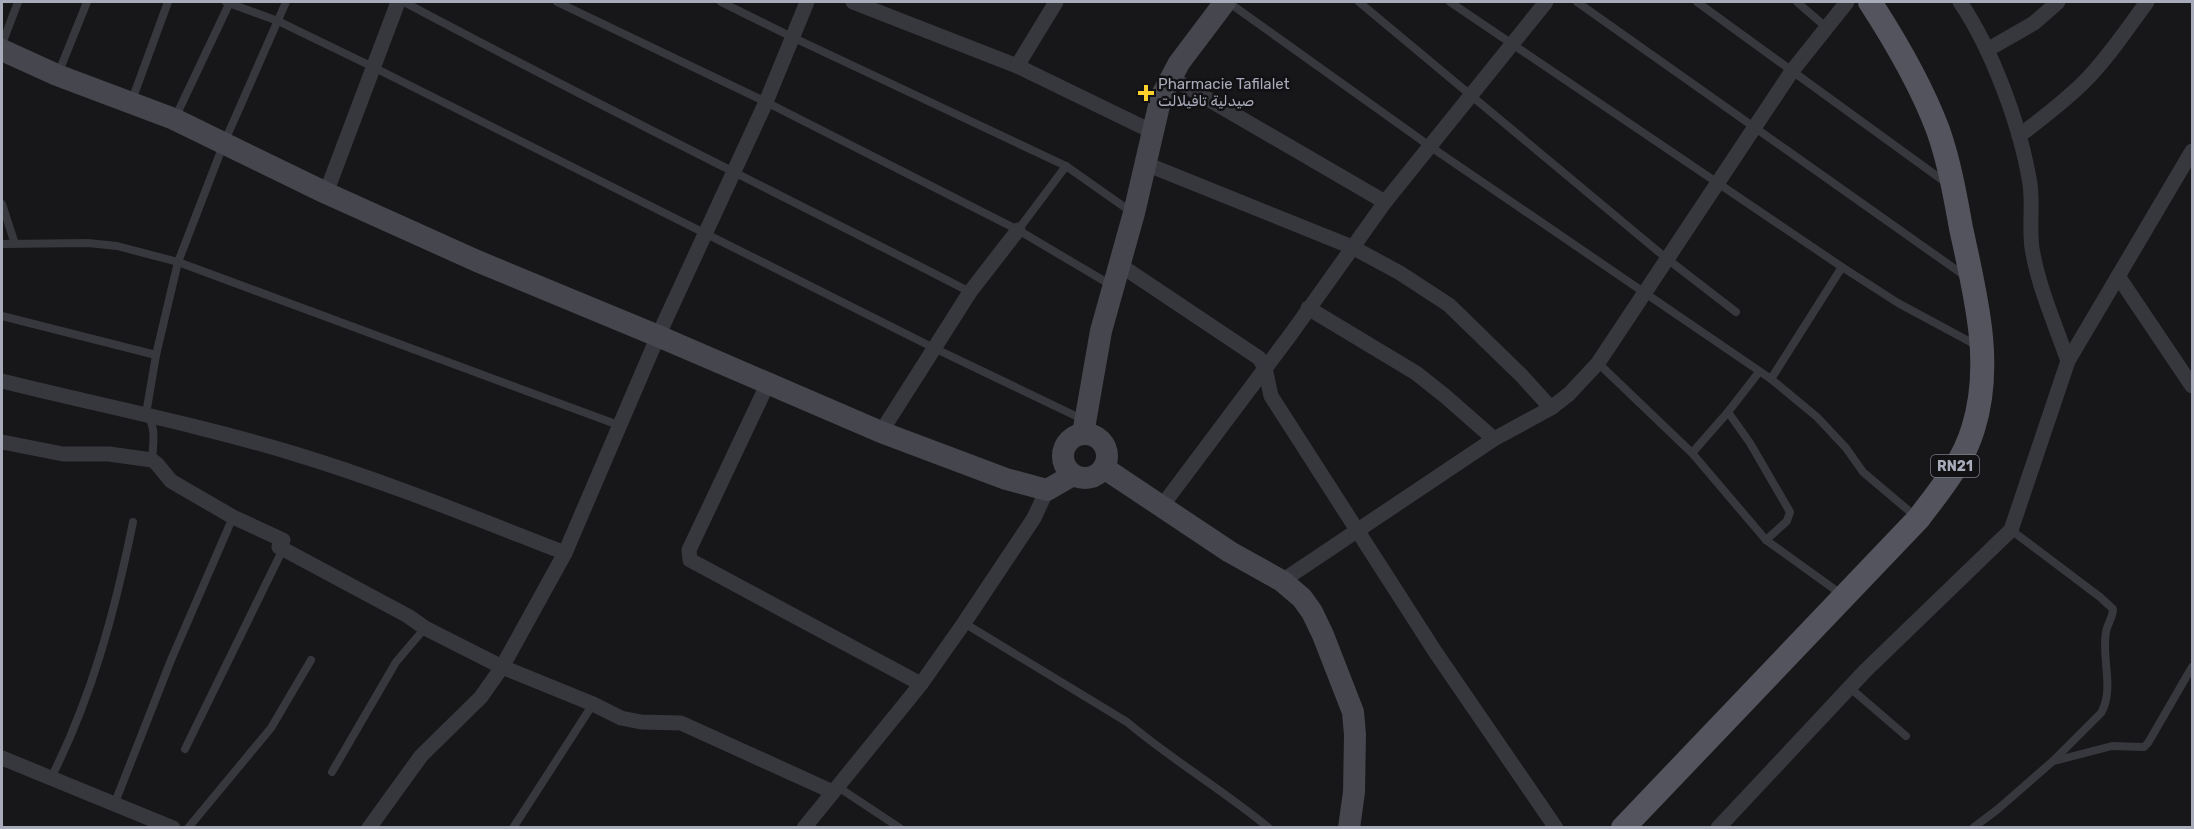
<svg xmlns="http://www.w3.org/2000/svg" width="2194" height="829" viewBox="0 0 2194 829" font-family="Rubik,'Noto Naskh Arabic',sans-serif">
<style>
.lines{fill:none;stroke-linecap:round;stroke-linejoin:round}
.lane{stroke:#37373e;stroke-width:8}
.street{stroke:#37373e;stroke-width:15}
.secondary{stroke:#45464e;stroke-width:22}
.primary{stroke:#53545d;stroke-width:24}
.poi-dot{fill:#fbcf2c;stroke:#121114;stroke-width:2}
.labels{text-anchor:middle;stroke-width:5;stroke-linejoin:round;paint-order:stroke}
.shield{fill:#121114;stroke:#7b7d88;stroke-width:1.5}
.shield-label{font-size:14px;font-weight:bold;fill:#a8abb9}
.poi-label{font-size:15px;fill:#a8abb9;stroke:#121114;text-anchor:start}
</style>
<rect width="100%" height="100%" fill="#171618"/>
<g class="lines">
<!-- lane -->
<g class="lane">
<polyline points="226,2 278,21 373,67 934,348 1082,419"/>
<path d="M404,2C591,102 782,195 970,292"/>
<polyline points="557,2 766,102 1018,230 1111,285"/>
<polyline points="721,2 792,37 1066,166 1130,211"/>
<polyline points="1228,2 1431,147 1771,379 1817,417 1846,448 1863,472 1915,516"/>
<polyline points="1359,2 1666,258 1736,312"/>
<polyline points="1450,2 1842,267 1898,303 1976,345"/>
<polyline points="1577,2 1965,276"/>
<polyline points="1697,2 1945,182"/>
<polyline points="1797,2 1827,28"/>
<polyline points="2,44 18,2"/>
<polyline points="58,74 87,2"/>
<polyline points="132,100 168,2"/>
<polyline points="175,118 230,2"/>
<polyline points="2,204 15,244"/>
<polyline points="1018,230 1066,166"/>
<polyline points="2,244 88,243 117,246 178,262 621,426"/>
<polyline points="2,316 156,355"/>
<polyline points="1598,363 1692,453 1766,540 1841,594"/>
<polyline points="1771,379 1842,267"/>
<polyline points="1728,412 1750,443 1790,512 1787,521 1766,540"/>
<polyline points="1692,453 1728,412 1759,372"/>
<path d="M152,460C153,444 157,427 146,414L156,355L178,262L224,143L286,2"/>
<path d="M964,623L1127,722C1172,760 1223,790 1269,828"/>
<polyline points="1849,687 1906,736"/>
<polyline points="185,749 283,549"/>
<polyline points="2054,761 2112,746 2144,747 2148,743 2192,667"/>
<polyline points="332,772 396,662 425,628"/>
<path d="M51,778C92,697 115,611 133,522"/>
<polyline points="838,787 900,828"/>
<polyline points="114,805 171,660 233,517"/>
<polyline points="188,828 271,728 311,660"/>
<polyline points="513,828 593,704"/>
<path d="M1973,828L1998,809L2053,761L2101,713C2115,689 2101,658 2106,632C2107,624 2113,618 2113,609L2100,597L2011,530"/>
</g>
<!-- street -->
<g class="street">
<polyline points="853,2 1017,66 1153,132"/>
<path d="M1960,2C1992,49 2021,127 2030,184C2033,205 2029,227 2032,248C2038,286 2055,324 2068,361"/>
<polyline points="1987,50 2034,23 2058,2"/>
<polyline points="1017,66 1056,2"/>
<polyline points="1170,77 1385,202"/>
<path d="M2019,136C2041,119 2064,102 2084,82C2108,58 2127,29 2147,2"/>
<polyline points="1146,164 1352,247 1400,273 1449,305 1521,375 1551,408"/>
<polyline points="326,193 398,2"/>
<polyline points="1120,265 1259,358 1265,368 1271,396 1436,653 1556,828"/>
<polyline points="2118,276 2192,386"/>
<polyline points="1308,308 1416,373 1445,396 1494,439"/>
<path d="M2,381C98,405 196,424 292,453C385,481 475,518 565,553"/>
<polyline points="768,383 689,550 690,560 921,684"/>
<polyline points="881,432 970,292 1018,230"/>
<polyline points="2,442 63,454 109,454 152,460 157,464 171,481 233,517 283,540 279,547 283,549 408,616 425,628 502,667 593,704 621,718 641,722 681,723 833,792"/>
<polyline points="1162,506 1291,334 1385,202 1546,2"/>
<polyline points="1282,581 1494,439 1551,408 1569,394 1598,363 1792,71 1847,2"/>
<polyline points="2,758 173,828"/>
<polyline points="369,828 421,756 481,697 502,667 565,553 658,336 766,102 807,2"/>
<polyline points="804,828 921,684 964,623 1034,518 1047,490"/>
<polyline points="1718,828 1865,671 2011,530 2068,361 2192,151"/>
</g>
<!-- secondary -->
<g class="secondary">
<polyline points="2,50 57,75 174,119 326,193 477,261 658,336 881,432 1006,479 1047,490 1073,475"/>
<circle cx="1085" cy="456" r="22"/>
<polyline points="1083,434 1101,331 1134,213 1161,97 1179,63 1225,2"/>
<polyline points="1104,468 1230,552 1282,581 1302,598 1312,612 1323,635 1353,712 1355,735 1354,792 1349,828"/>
</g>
<!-- primary -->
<path class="primary" d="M1623,828L1919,518C1939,491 1963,463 1973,429C1994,363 1975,294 1961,228C1955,195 1949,161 1938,130C1921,85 1896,42 1870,2"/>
</g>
<!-- markers -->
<path class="poi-dot" d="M1143 84h6v6h6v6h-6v6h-6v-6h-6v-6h6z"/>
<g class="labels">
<!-- shield labels -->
<rect class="shield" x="1931" y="455" width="48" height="22" rx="4.5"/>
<g class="shield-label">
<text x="1955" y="471">RN21</text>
</g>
<!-- poi labels -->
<g class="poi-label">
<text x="1158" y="89">Pharmacie Tafilalet<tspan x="1158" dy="17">صيدلية تافيلالت</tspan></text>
</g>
</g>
<!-- border -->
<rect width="2194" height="829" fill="none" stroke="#a8abb9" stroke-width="6"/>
</svg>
